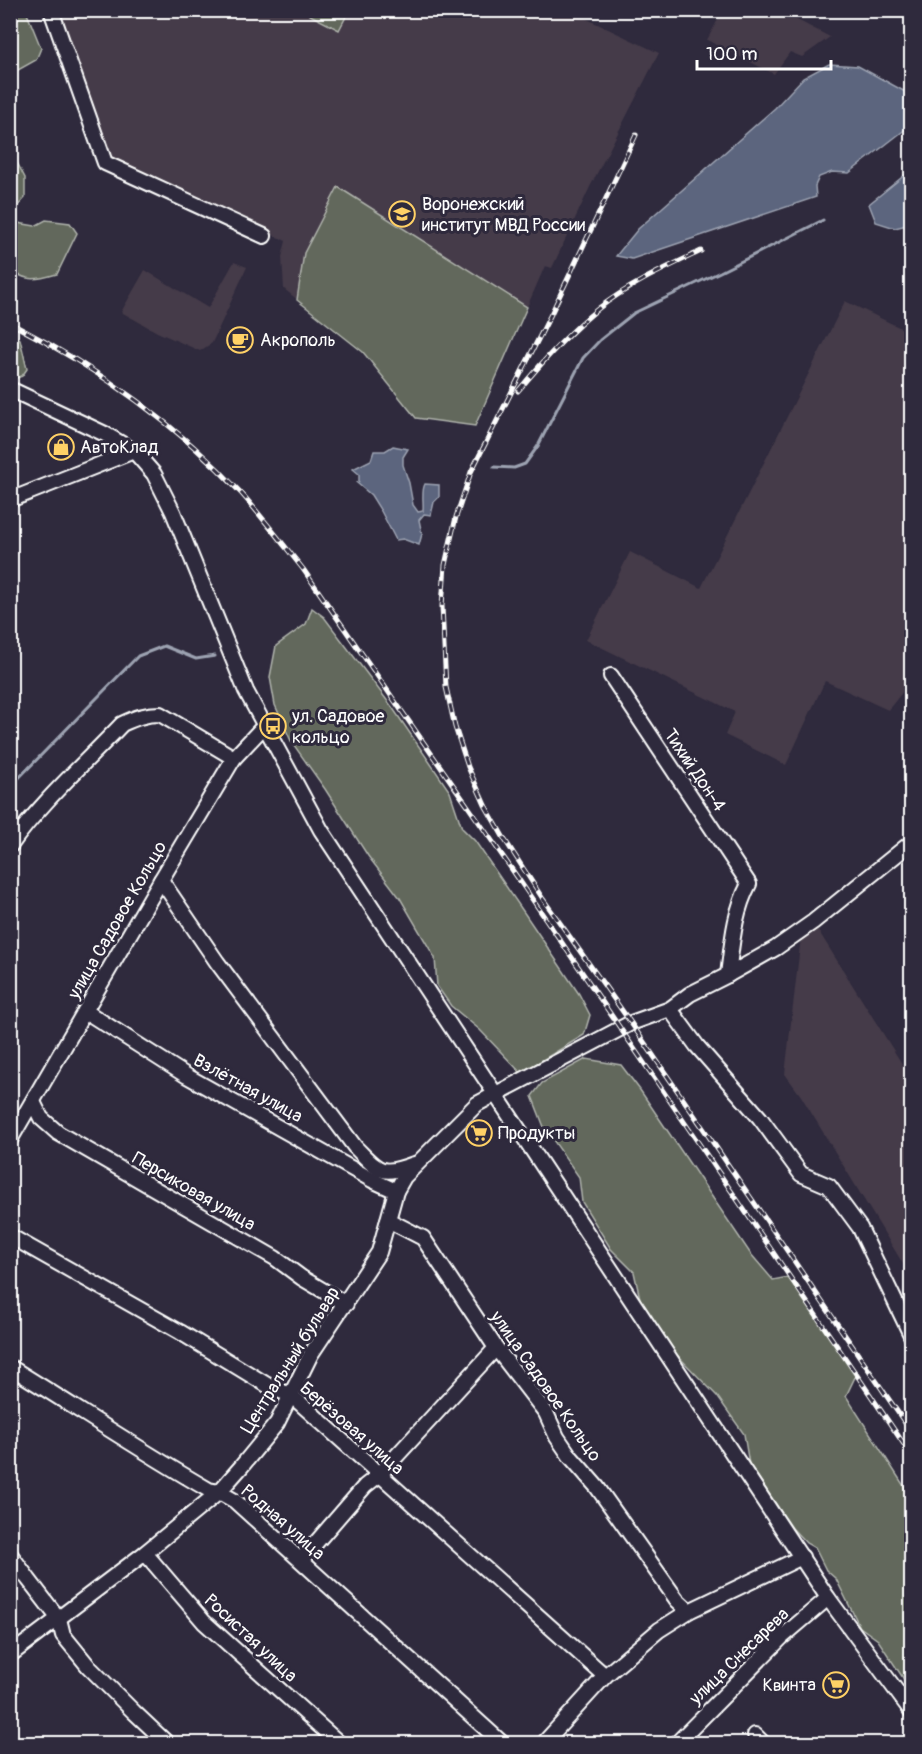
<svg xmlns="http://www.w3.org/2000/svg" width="922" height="1754" viewBox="0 0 922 1754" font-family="Pangolin,sans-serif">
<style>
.built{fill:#443a48}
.green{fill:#62685b;stroke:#b0b4ad;stroke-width:1.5}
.water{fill:#5b657e;stroke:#9da3b2;stroke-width:1.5}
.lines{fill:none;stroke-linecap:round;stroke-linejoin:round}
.stream{stroke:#9da3b2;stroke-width:3}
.minor-casing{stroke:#fff;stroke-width:18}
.minor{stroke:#2f2a3d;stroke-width:14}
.rail-casing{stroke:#fff;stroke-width:5}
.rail{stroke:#2f2a3d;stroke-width:3;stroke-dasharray:9;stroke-linecap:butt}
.labels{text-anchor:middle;stroke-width:6;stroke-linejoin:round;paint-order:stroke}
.poi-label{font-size:18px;fill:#fff;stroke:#2f2a3d;text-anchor:start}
.street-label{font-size:18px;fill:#fff;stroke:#2f2a3d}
</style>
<rect width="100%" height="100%" fill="#2f2a3d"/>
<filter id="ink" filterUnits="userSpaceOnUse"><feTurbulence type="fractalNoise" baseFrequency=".0167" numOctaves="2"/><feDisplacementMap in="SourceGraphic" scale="12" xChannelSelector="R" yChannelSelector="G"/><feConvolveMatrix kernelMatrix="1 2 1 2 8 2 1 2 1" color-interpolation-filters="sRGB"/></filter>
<g filter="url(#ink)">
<!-- built -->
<g class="built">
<polygon points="723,10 780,11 830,37 802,57 790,52 774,74 707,40"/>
<polygon points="56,11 570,11 659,53 590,187 552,268 545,266 475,426 416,418 363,352 284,289 282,257 286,241 108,161"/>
<polygon points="234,262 247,267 212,343 200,351 157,332 121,312 145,270 208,308"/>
<polygon points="845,301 911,333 911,691 905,689 888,710 825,681 786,765 725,735 735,712 586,640 630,552 701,588"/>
<polygon points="816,927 911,1078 911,1277 801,1096 785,1074 801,937"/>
</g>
<!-- green -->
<g class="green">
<polygon points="11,10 26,11 41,48 36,60 11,74"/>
<polygon points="312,11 348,10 349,11 339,30 310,15"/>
<path d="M10,149L25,178V198L14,210L18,223L35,226L46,220L70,223L77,233L57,274C36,280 30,282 11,271Z"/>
<polygon points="338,187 527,307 475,426 416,418 363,352 297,300 304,253"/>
<polygon points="10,332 20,339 27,369 22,376 11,380"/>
<polygon points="312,608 324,617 392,707 450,792 462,828 475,841 525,914 579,994 590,1015 584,1035 521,1073 480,1030 451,1006 437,986 435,958 400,898 368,856 325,789 291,741 275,705 270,677 276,646 306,624"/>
<polygon points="586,1059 621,1065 640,1090 750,1253 773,1280 788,1277 856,1375 846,1396 911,1497 911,1690 878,1640 860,1627 836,1579 826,1570 815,1548 806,1543 792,1528 749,1464 744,1434 717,1396 677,1355 641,1303 634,1272 611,1249 582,1202 579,1177 544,1127 532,1096 542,1083"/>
</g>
<!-- water -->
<g class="water">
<polygon points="829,64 858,66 911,95 911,125 849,173 832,172 819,177 815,186 816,197 632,259 616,256 638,229 775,108 803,78"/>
<polygon points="911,170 911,224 895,228 876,222 869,204"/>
<path d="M393,446L408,449L403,457V465L409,483L413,505L418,512L423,511C424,502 421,491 425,484L439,485V497L434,502L431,515L424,514L419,520L422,534L419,545L403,539L396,540L381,511L371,495L357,483L359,481V474L353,469L371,460L374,451H385Z"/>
</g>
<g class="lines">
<!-- stream -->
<g class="stream">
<polyline points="494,467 514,468 525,464 538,446 583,358 600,340 634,313 720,272 823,220"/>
<polyline points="10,787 138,656 164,646 196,659 215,656"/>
</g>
<!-- minor casing -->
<g class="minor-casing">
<g id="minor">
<polyline points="51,10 105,163 264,236"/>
<polyline points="10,389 105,434 134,451 154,474 173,512 246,691 321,830 828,1598 912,1712"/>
<polyline points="10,500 134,451"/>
<path d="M611,676L749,884C734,912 732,944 728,975"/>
<path d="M10,846C40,803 86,762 122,724C135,718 145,714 160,714L234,758"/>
<path d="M161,880L217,962L355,1147C379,1171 380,1177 414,1164"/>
<polyline points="670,1009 697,1046 760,1118 801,1174 829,1186 860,1228 912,1337"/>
<polyline points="85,1011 187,1076 372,1180 396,1191"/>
<polyline points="33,1102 41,1118 58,1133 275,1258 302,1278 346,1304"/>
<polyline points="10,1140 161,880 234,758 265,725"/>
<polyline points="388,1220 423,1238 496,1348 546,1413 557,1437 570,1456 597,1487 677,1600 689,1611"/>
<polyline points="10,1236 180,1332 272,1388 291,1395 605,1676"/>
<path d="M10,1367C77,1408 141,1451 209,1490L219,1492L235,1501L503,1744"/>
<polyline points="145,1553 204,1622 340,1744"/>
<polyline points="10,1554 29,1580 59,1619 63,1635 89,1667 134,1712 168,1744"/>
<polyline points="301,1560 365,1486 379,1475 496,1348"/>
<polyline points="10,1655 145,1553 219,1492 241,1467 277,1423 311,1354 379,1252 396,1191 404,1177 477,1104 631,1023 670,1009 690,994 728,975 776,948 813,922 912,842"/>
<polyline points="755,1735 764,1744"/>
<polyline points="543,1744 605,1676 659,1630 689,1611 802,1557"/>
<polyline points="676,1744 781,1638 828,1598"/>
</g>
</g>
<!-- minor -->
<use href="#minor" class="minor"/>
<!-- rail casing -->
<g class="rail-casing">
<g id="rail">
<polyline points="636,135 551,314 471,472 456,517 445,565 442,606 446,687 455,727 468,767 485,805 505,840 543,899 631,1023 912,1433"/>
<path d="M10,323C96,367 176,423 242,494C263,518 283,544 303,569L513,871L912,1456"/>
<path d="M518,391C543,361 569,332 599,308C630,284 666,268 701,251"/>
</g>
</g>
<!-- rail -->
<use href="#rail" class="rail"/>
</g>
</g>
<!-- icons -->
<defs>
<g id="university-ring" transform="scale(1.35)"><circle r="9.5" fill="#2f2a3d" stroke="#ffd166" stroke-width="1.5"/><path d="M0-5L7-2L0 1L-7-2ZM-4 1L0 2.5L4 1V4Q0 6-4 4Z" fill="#ffd166"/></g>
<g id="cafe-ring" transform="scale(1.35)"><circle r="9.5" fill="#2f2a3d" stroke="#ffd166" stroke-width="1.5"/><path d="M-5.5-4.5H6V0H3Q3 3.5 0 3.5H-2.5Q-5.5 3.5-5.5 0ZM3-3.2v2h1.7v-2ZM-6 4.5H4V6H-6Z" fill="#ffd166"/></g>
<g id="shop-ring" transform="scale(1.35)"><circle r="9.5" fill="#2f2a3d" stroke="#ffd166" stroke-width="1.5"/><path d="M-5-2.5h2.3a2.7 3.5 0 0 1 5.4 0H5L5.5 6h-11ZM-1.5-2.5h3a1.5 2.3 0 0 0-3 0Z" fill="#ffd166"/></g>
<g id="bus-ring" transform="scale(1.35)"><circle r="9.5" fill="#2f2a3d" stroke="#ffd166" stroke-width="1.5"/><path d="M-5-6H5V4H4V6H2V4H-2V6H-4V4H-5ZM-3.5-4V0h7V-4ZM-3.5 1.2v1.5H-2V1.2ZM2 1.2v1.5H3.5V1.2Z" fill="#ffd166"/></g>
<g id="supermarket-ring" transform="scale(1.35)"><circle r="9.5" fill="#2f2a3d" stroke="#ffd166" stroke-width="1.5"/><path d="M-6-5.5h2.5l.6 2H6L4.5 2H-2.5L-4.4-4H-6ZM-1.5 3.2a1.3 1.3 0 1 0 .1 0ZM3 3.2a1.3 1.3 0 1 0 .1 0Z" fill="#ffd166"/></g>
</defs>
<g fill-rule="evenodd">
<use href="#university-ring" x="402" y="214"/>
<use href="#cafe-ring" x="240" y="340"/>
<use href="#shop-ring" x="61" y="447"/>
<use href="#bus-ring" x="273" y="726"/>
<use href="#supermarket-ring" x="479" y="1133"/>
<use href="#supermarket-ring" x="836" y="1685"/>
</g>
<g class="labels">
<!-- poi labels -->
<g class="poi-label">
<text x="422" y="210">Воронежский<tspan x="422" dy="21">институт МВД России</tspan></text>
<text x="260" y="346">Акрополь</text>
<text x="80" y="453">АвтоКлад</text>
<text x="292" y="722">ул. Садовое<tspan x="292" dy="21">кольцо</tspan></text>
<text x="498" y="1139">Продукты</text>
<text x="816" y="1691" text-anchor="end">Квинта</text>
</g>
<!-- street labels -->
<g class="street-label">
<text transform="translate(695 770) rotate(56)" y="6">Тихий Дон-4</text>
<text transform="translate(117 920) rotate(-60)" y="6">улица Садовое Кольцо</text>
<text transform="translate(248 1088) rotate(29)" y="6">Взлётная улица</text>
<text transform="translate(194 1191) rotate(30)" y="6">Персиковая улица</text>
<text transform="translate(290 1360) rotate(-58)" y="6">Центральный бульвар</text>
<text transform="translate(546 1386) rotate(55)" y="6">улица Садовое Кольцо</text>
<text transform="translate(352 1428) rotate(41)" y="6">Берёзовая улица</text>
<text transform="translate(283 1522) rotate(41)" y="6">Родная улица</text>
<text transform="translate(251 1638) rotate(43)" y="6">Росистая улица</text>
<text transform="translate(739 1656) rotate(-44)" y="6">улица Снесарева</text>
</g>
</g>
<!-- margin -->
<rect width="922" height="1754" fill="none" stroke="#2f2a3d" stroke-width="36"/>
<rect x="18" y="18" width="886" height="1718" fill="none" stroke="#fff" stroke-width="2" filter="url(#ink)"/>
<!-- scale -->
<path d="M697 60v9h134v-9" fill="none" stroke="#ffffff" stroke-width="3"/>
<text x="706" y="60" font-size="18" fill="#ffffff" stroke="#2f2a3d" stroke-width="4.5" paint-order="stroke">100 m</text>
</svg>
